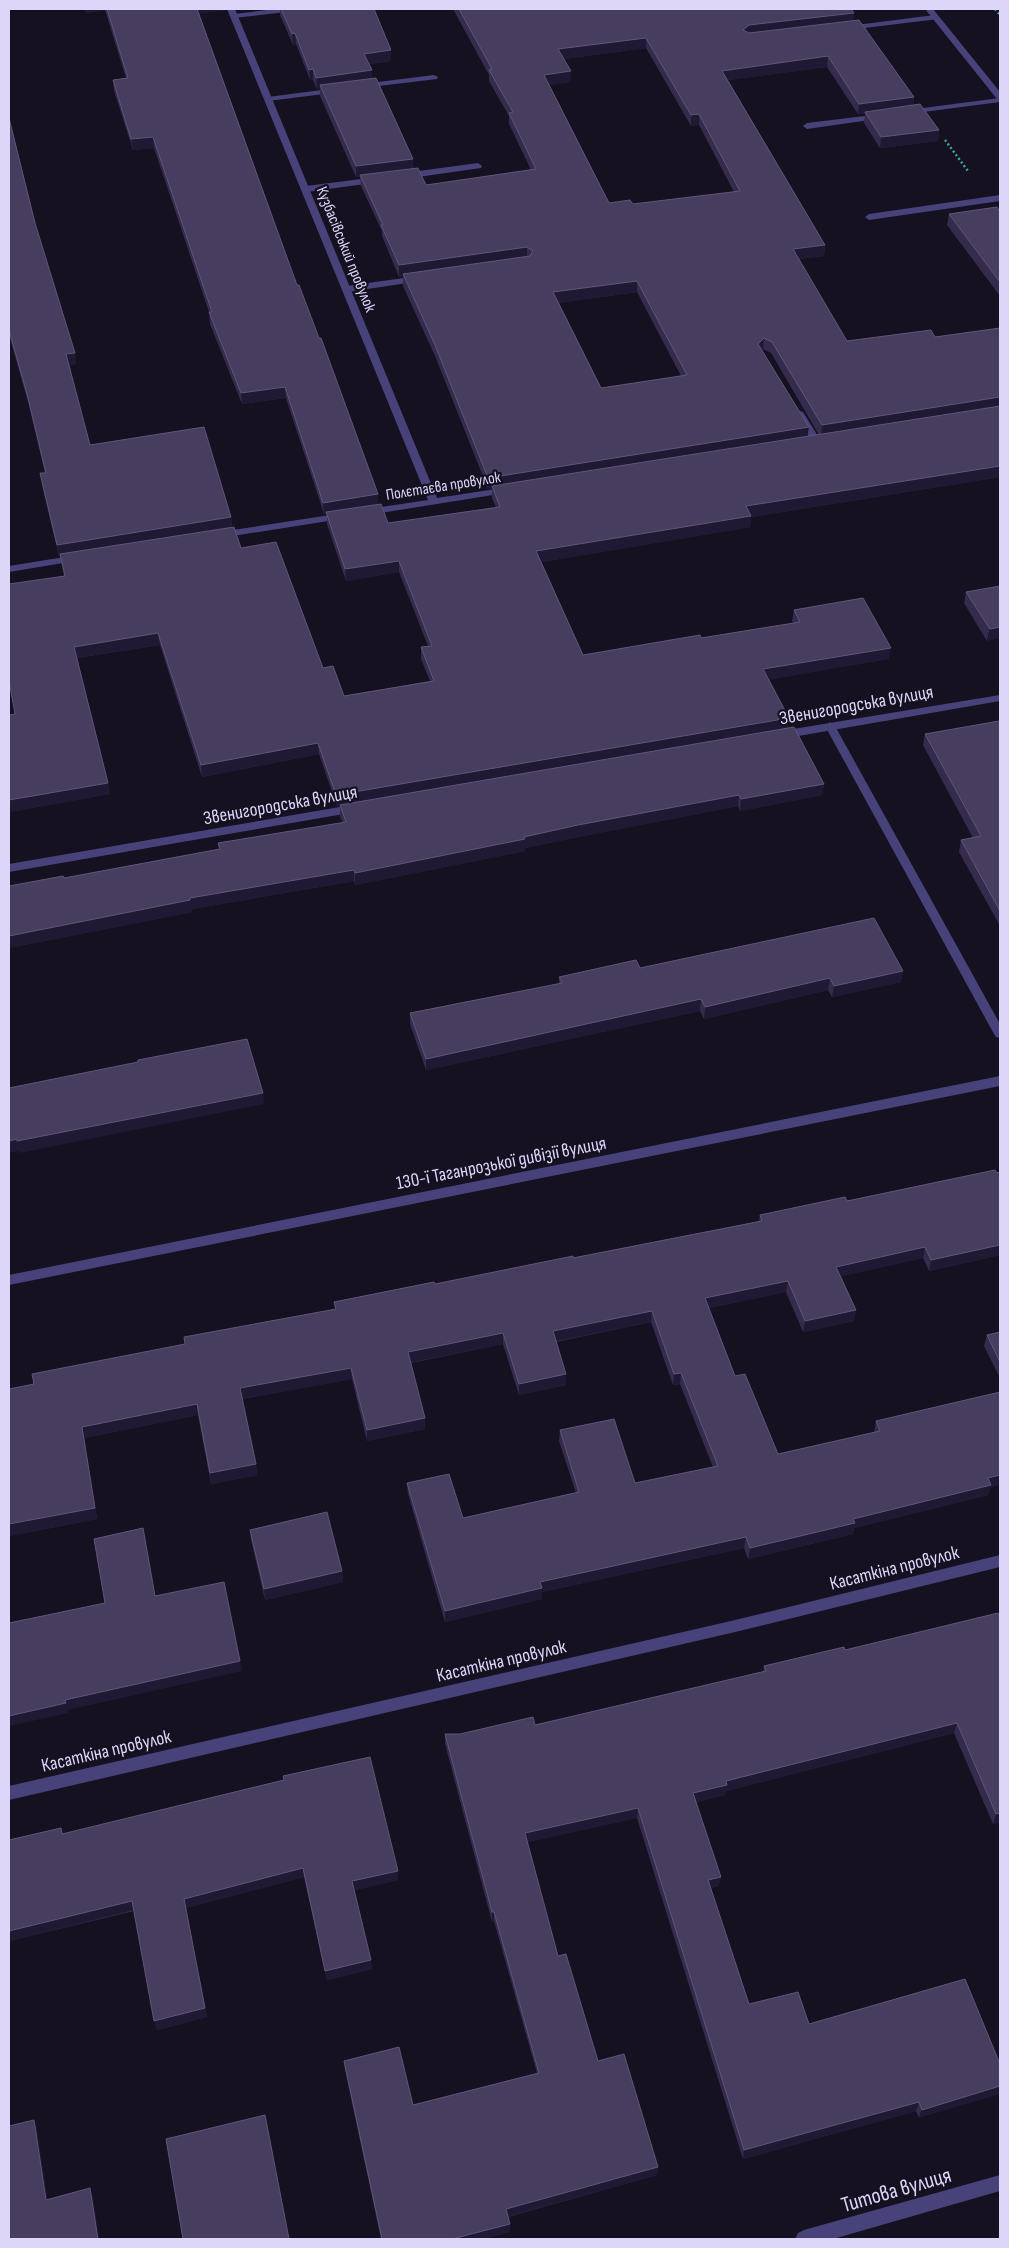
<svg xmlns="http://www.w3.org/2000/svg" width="1009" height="2248" viewBox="0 0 1009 2248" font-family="'Sofia Sans Condensed',sans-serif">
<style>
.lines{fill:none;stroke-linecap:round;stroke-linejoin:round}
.path{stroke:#3fa4a5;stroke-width:2.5;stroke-dasharray:2 2.5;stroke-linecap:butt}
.service{fill:#48427a;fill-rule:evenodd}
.minor{fill:#48427a;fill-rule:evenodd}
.tertiary{fill:#48427a;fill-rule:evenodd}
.wall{fill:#352c4d;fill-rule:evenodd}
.shaded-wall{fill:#201934}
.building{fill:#473e5f;stroke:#5e5678;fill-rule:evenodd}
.labels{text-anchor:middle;stroke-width:4.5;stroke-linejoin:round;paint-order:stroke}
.far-street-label{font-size:16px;fill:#ddd6f9;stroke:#151121}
.street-label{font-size:19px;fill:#ddd6f9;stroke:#151121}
.near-street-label{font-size:22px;fill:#ddd6f9;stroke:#151121}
</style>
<rect width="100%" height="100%" fill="#151121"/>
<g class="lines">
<!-- path -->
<g class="path">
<polyline points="995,9 1000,15"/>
<polyline points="945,140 968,171"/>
</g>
<!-- service -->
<g class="service">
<polygon points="276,9 298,9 294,11 234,18 230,16 234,14"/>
<polygon points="935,15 939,17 938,19 848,30 844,28 848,26"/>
<polygon points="434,75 438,77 437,79 362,88 358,86 362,84"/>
<polygon points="337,88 340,88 340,92 268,101 264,99 268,97"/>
<polygon points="1000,98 1000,102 908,114 904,112 908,110"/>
<polygon points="881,114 885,116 884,118 807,129 803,126 807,123"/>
<polygon points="478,163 482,166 481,168 404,179 400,176 404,173"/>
<polygon points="377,177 380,178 380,182 306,192 302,189 306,186"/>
<polygon points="1000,195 1000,201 869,220 865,217 869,214"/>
<polygon points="418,276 421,277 421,281 347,292 342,289 347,286"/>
<polygon points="800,411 803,412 821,441 819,443 813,443 811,441 795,414"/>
<polygon points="830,722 835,726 1000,1024 1000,1038 996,1037 994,1034 825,726"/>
</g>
<!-- minor -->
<g class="minor">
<polygon points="227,9 235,9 437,498 509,487 512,488 512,492 368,515 363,512 368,509 428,500"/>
<polygon points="925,9 933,9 1000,92 1000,99 997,99"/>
<polygon points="343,513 347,514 347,518 220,538 215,535 220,532"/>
<polygon points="77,555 82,558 81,560 9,572 9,566"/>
<polygon points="1000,695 1000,701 781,739 776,735 781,731"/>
<polygon points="357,804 361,805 363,808 361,811 9,872 9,864"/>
<polygon points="1000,1555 1000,1567 731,1633 9,1800 9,1786 731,1621"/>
<polygon points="1000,2175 1000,2191 833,2239 795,2239 798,2233 804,2230"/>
</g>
<!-- tertiary -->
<polygon class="tertiary" points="1000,1076 1000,1086 9,1285 9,1275"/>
</g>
<!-- wall -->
<g class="wall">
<path d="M85,9H226V10L199,13L297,285L378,494V504L388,523L496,507L492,498V489H488L435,356L403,286V276L399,277L382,236V231L361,186L360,177H356L320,96V88L317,89L313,80H310L296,44L293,45L280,15V9H374L391,50V61L369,64L372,70V78L414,168L426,185L531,170L509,124V116L489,81V75L453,9H851L854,13L853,21L914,97L913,105L939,130L938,141L880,148L864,123L865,114H858L827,67L728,80L825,245L824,256L799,259L847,341L935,337L1000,328V477L751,517L750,527L541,562L583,655L701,638L793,623L792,621L794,610L889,659L769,679L789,718L788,728L824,784L822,795L740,811L738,806L578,837L525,848V851L355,885L354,881L192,909V912L9,948V886L64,878L219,849L218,843L343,823L340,817V806H337L319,754L202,777L160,645L77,658L108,783L110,794L9,812V715L15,714L64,576L60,556H59L42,485L40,473H45L29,405L9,335V118L35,223L76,364L69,365L90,445L231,517L232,527L241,548L323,668L344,696L430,681L421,659V647L428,646L399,572L346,581L327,524V514H324L286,398L242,404L210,324L209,312L154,148L133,150L114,91L113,80L126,78L105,10L86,13ZM646,48L691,126L699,125L734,192L633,204L609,203L549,85L570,82L564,59ZM637,292L681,376L601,388L558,303ZM763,349L771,353L819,435L808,437L762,350Z"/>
<polygon points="1000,212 1000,296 947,225 949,214"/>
<polygon points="1000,586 987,641 964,603 966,592"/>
<polygon points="1000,723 1000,926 959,852 961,840 973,838 923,745 925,734"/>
<polygon points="640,968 901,982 832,997 828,990 704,1019 700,1011 426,1070 410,1024 410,1013 559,984 559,977"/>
<polygon points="1000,1172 1000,1255 929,1271 923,1258 841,1276 856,1310 854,1321 803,1332 786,1292 709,1308 735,1376 778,1454 874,1433 876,1421 990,1488 988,1495 854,1528 853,1534 748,1559 744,1548 542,1592 542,1599 445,1622 408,1494 407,1483 463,1518 576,1493 559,1441 560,1430 635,1483 713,1467 680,1384 673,1385 651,1322 556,1342 566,1374 566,1385 519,1395 503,1344 411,1363 425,1429 367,1441 352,1379 242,1399 256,1464 257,1475 211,1484 198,1415 84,1438 97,1519 9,1536 9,1389 34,1384 185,1344 335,1309 334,1302 435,1284 573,1258 759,1221 760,1215 847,1201"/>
<polygon points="1000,1332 1000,1378 984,1346 987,1335"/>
<polygon points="250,1530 342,1571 343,1582 265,1600 251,1540"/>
<polygon points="998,1613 1000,1822 993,1824 954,1733 726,1791 725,1795 696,1802 719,1886 711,1888 749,2004 809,2024 965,1979 919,2118 916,2111 743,2159 637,1818 527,1842 558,1956 598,2061 658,2167 657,2175 508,2217 510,2232 483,2239 381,2239 345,2070 344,2061 413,2105 537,2073 494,1921 492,1922 445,1744 445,1734 460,1734 535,1725 763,1672 764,1666 845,1650"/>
<polygon points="61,1828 63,1834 398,1880 354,1890 372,1969 327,1980 304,1877 186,1908 207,2017 157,2030 134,1911 9,1941 9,1840"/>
</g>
<!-- shaded-wall -->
<g class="shaded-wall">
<polygon points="86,9 105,9 105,10 86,13"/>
<polygon points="195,9 226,9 226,10 196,14"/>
<polygon points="854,13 853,23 748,36 743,30 749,25"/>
<polygon points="295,33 296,44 293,45 292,34"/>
<polygon points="646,38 646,48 558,60 558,49"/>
<polygon points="391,50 391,61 365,64 364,54"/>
<polygon points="828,56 827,67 721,81 722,71"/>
<polygon points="313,69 313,80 310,80 309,70"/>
<polygon points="372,70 372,81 320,85 320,88 317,89 316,78"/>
<polygon points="571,71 570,82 544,86 544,75"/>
<polygon points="914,97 913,107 865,112 865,114 858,114 859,104"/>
<polygon points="699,114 699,125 691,126 691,115"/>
<polygon points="939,130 938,141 880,148 881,137"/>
<polygon points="153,137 154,148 133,150 131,139"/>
<polygon points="413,159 414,170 356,177 356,166"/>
<polygon points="825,245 824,256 792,260 793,249"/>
<polygon points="527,247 527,258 403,274 403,276 399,277 399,265"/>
<polygon points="637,281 637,292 552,304 553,292"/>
<polygon points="764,338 763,349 757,355 758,344"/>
<polygon points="75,353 76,364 68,365 66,354"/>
<polygon points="285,387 286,398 242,404 241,393"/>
<polygon points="1000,397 1000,408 821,437 822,425"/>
<polygon points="809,427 807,439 492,486 492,489 488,489 488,478"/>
<polygon points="1000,466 1000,477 751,517 750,527 536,563 536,551 746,506"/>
<polygon points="378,494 378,506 324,514 323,503"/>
<polygon points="231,517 232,529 59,556 57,545"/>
<polygon points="399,561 399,572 346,581 345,569"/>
<polygon points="1000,627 1000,638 987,641 990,629"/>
<polygon points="158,633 160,645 76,658 74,647"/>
<polygon points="891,648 889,659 762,681 763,669"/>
<polygon points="789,718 788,729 337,806 336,795"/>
<polygon points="318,743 319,754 202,777 201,765"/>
<polygon points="108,783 110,794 9,812 9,800"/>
<polygon points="824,784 822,795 740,811 741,799"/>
<polygon points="739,795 738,806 578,837 525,848 525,851 355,885 355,873 578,825"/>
<polygon points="354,870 354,881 192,909 192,912 9,948 9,936 190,898"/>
<polygon points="903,971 901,982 832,997 834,986"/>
<polygon points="830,978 828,990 704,1019 705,1007"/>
<polygon points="701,999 700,1011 426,1070 426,1059"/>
<polygon points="263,1093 264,1104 20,1153 19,1151 9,1153 9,1141"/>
<polygon points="1000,1245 1000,1255 929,1271 931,1260"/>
<polygon points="925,1247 923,1258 835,1278 836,1267"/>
<polygon points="788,1281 786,1292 704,1309 705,1298"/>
<polygon points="856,1310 854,1321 803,1332 805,1321"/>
<polygon points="652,1311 651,1322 552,1342 553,1331"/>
<polygon points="503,1333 503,1344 408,1363 408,1352"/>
<polygon points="351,1368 352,1379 241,1399 240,1388"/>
<polygon points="681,1373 680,1384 673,1385 674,1374"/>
<polygon points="566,1374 566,1385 519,1395 519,1384"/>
<polygon points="197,1404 198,1415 84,1438 97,1519 9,1536 9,1524 82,1427"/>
<polygon points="425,1418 425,1429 367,1441 367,1430"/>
<polygon points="256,1464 257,1475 211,1484 210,1473"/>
<polygon points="1000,1475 1000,1485 990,1488 988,1495 854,1528 853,1534 748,1559 750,1548"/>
<polygon points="746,1537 744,1548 542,1592 542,1599 445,1622 445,1611 540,1582"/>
<polygon points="342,1571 343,1582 265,1600 264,1589"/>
<polygon points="240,1661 242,1671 68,1710 68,1713 9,1726 9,1716 65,1700"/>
<polygon points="957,1723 954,1733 726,1791 725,1795 692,1803 693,1793 726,1781"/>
<polygon points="638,1808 637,1818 525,1843 525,1833"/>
<polygon points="1000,1813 1000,1822 993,1824 996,1814"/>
<polygon points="303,1868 304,1877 186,1908 207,2017 157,2030 154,2021 184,1899"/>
<polygon points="398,1871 398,1880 353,1891 352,1881"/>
<polygon points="721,1877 719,1886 707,1889 708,1880"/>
<polygon points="132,1901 134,1910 9,1941 9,1931"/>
<polygon points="492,1912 494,1912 494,1921 492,1922"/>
<polygon points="371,1960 372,1969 327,1980 325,1971"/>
<polygon points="1000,2086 1000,2094 919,2118 922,2110"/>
<polygon points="919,2102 916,2111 743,2159 744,2150"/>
<polygon points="34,2120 37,2128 49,2209 46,2200"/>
<polygon points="658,2167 657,2175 506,2217 506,2209"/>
<polygon points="90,2188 93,2196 99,2239 98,2239"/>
<polygon points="510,2224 510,2232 483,2239 452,2239"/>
</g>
<!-- building -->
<g class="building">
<polygon points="107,9 197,9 297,285 299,285 319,338 321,338 378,494 323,503 285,387 241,393 209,312 212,312 153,137 131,139 113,80 128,78"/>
<polygon points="281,9 374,9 391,50 364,54 372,70 316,78 313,69 309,70 295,33 292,34"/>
<path d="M459,9H851L854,13L749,25L743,30L749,33L859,20L914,97L859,104L828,56L722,71L825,245L793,249L847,341L931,330L935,337L1000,328V397L822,425L772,342L764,338L758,344L809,427L488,478L435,345L403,274L530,256L533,251L527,247L399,265L381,225H383L360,175L418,168L426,185L536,169L509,113L513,112L489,70L492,69ZM646,38L691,115L699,114L740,191L633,204L630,200L609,203L544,75L571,71L558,49ZM637,281L687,375L601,388L553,292Z"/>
<polygon points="376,78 413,159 356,166 320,85"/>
<polygon points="920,104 939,130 881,137 865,112"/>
<polygon points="9,118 35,223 75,353 66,354 90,445 204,427 231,517 57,545 40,473 46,473 27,394 9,330"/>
<polygon points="997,207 1000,212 1000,282 949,214"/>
<polygon points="1000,406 1000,466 746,506 751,516 536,551 583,655 700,635 701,638 800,622 794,610 863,598 891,648 763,669 789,718 336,795 318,743 201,765 158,633 74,647 108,783 9,800 9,715 15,714 9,681 9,584 65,576 60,554 234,527 241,548 276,542 323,668 333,666 344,696 434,681 421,647 432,646 399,561 345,569 326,512 381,504 388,523 500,507 492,486"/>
<polygon points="1000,586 1000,627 990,629 966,592"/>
<polygon points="999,721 1000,723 1000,911 961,840 981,836 925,734"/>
<polygon points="794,727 824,784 741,799 739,795 578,825 524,837 525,839 355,873 354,870 190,898 190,900 9,936 9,886 63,876 64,878 220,849 218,843 346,822 340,805"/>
<polygon points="874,918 903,971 834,986 830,978 705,1007 701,999 426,1059 410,1013 562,983 559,977 636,960 640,968"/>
<polygon points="247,1039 263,1093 17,1141 17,1139 9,1141 9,1088 138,1062 138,1060"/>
<polygon points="995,1170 997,1173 1000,1172 1000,1245 931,1260 925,1247 836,1267 856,1310 805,1321 788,1281 705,1298 735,1376 745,1374 778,1454 880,1431 876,1421 1000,1392 1000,1475 988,1478 991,1485 853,1519 855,1523 750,1548 746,1537 540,1582 542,1588 445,1611 407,1483 449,1474 463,1518 579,1492 560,1430 614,1419 635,1483 718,1466 681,1373 674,1374 652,1311 553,1331 566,1374 519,1384 503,1333 408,1352 425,1418 367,1430 351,1368 240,1388 256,1464 210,1473 197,1404 82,1427 95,1508 9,1524 9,1389 34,1384 32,1374 185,1344 184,1337 336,1309 334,1302 434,1282 435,1284 573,1256 573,1258 762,1221 760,1215 845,1197 847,1201"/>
<polygon points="1000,1332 1000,1362 987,1335"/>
<polygon points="327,1512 342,1571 264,1589 250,1530"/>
<polygon points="143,1528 155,1596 224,1582 240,1661 65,1700 66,1703 9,1716 9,1623 105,1603 94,1539"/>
<polygon points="998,1613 1000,1618 1000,1813 996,1814 957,1723 726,1781 727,1785 693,1793 721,1877 708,1880 749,2004 798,1992 809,2024 965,1979 1000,2064 1000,2086 922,2110 919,2102 744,2150 638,1808 525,1833 558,1956 566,1954 598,2061 624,2054 658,2167 506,2209 510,2224 452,2239 382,2239 344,2061 399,2047 413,2105 539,2073 494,1912 492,1912 445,1734 460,1734 533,1717 535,1725 766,1671 764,1666 844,1647 845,1650"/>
<polygon points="370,1757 398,1871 352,1881 371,1960 325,1971 303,1868 184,1899 205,2008 154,2021 132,1901 9,1931 9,1840 61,1828 62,1834 284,1780 283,1776"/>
<polygon points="265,2115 289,2239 183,2239 166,2139"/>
<polygon points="34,2120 46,2200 90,2188 98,2239 9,2239 9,2126"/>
</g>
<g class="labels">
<!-- far-street labels -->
<g class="far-street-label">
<text transform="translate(347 249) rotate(68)" y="6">Кузбасівський провулок</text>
<text transform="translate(443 485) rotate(-9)" y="6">Полєтаєва провулок</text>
</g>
<!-- street labels -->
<g class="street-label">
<text transform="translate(856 704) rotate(-10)" y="7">Звенигородська вулиця</text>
<text transform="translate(280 804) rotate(-10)" y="7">Звенигородська вулиця</text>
<text transform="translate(501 1162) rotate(-11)" y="7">130-ї Таганрозької дивізії вулиця</text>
<text transform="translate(894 1567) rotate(-14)" y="7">Касаткіна провулок</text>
<text transform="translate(501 1660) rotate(-13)" y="7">Касаткіна провулок</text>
<text transform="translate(106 1750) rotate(-13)" y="7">Касаткіна провулок</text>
</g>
<!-- near-street labels -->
<g class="near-street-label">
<text transform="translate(896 2189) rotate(-16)" y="8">Титова вулиця</text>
</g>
</g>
<!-- border -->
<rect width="1009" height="2248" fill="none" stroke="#ddd6f9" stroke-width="20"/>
</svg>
